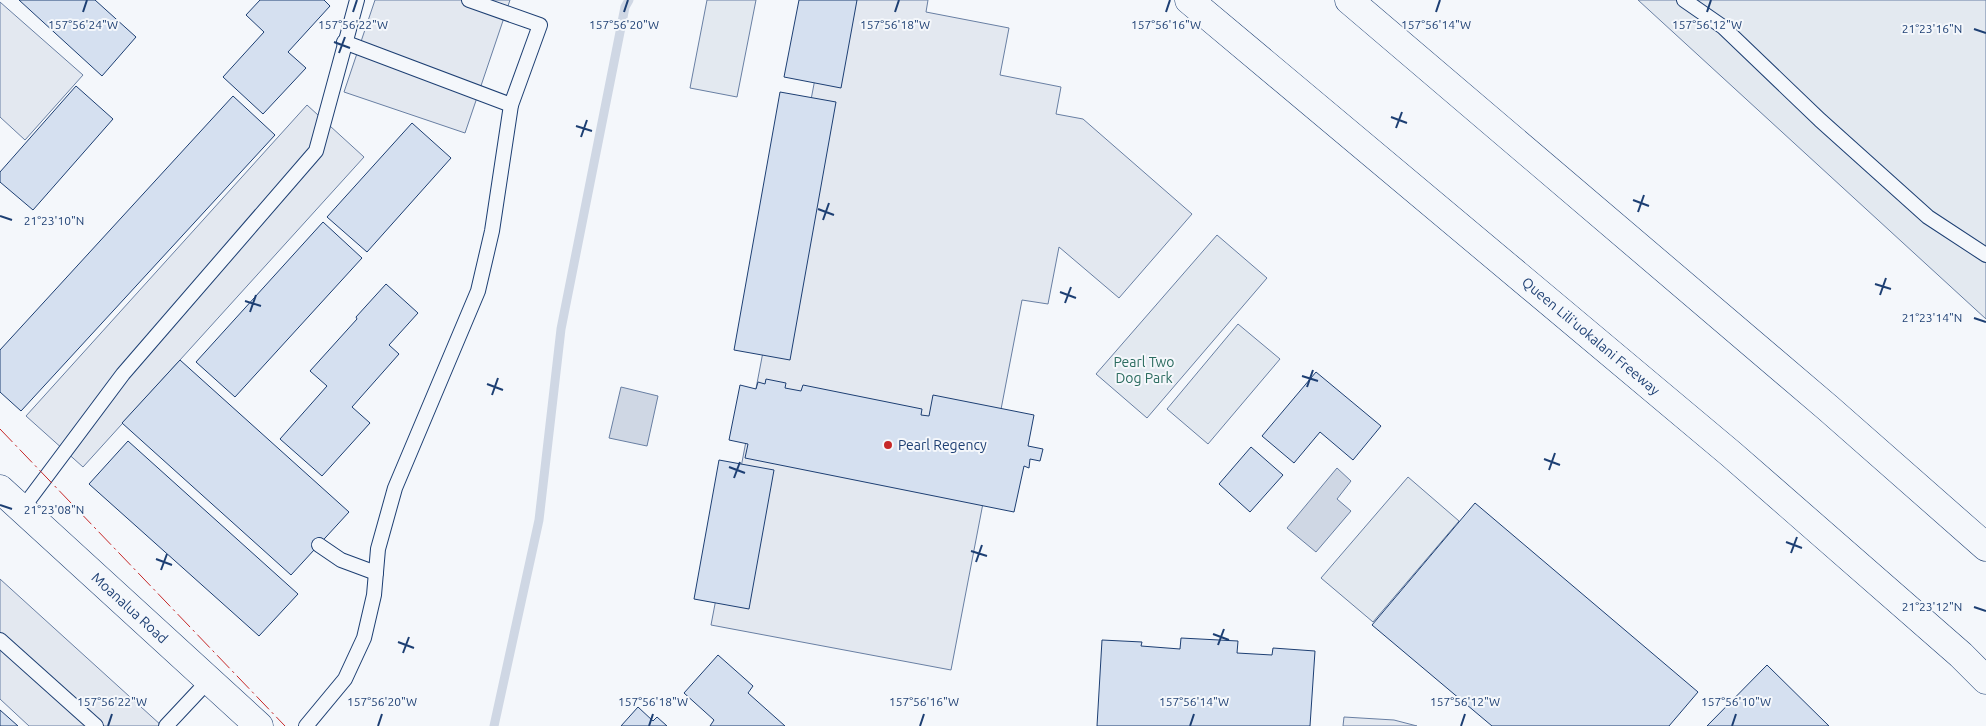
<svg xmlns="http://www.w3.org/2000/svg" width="1986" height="726" viewBox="0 0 1986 726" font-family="Ubuntu,sans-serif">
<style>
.green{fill:#e3e9f0;stroke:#687fa3}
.parking{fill:#e3e8f0;stroke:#687fa3}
.water{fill:#cfd7e4;stroke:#687fa3}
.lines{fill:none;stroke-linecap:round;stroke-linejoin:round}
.stream{stroke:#cfd7e4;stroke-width:9}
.building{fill:#d5e0f0;stroke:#1d3f73}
.service-casing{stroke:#1d3f73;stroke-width:16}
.secondary-casing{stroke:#1d3f73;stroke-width:29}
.motorway-casing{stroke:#1d3f73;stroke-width:29}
.service{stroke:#f4f7fb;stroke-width:14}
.secondary{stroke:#f4f7fb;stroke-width:28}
.motorway{stroke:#f4f7fb;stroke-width:28}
.power{stroke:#c62828;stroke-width:1;stroke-dasharray:18 4 2.5 4;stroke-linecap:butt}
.ticks{fill:none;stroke:#1d3f73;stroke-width:2}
.poi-dot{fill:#c62828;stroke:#f4f7fb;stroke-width:2}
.labels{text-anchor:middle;stroke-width:4;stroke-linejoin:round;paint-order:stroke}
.street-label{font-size:14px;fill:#1d3f73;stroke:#f4f7fb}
.park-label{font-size:14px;fill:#2c6c60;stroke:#f4f7fb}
.poi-label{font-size:14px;fill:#1d3f73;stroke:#f4f7fb;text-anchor:start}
.ticks-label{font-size:12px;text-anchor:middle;fill:#1d3f73;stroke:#f4f7fb;stroke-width:4;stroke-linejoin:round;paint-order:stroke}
</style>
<rect width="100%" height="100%" fill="#f4f7fb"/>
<!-- green -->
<g class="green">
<polygon points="707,0 756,0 737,97 690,88"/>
<polygon points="1638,0 1986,0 1986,319"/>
<polygon points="1217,235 1267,278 1147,418 1096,374"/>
<polygon points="1238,324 1280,359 1208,444 1167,409"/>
<polygon points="1408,477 1459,521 1373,622 1321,578"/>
</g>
<!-- parking -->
<g class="parking">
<polygon points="375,0 510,0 465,133 344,92"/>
<polygon points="830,0 928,0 926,12 1009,28 1000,75 1061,87 1056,114 1083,119 1192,214 1119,298 1059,247 1048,304 1022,300 951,670 711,625"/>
<polygon points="0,2 83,75 25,140 0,117"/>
<polygon points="307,105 364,157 83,467 26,416"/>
<polygon points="0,579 162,726 29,726 0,699"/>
<polygon points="1344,717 1394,720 1417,726 1343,726"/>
</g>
<!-- water -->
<g class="water">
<polygon points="621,387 658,396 647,446 609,438"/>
<polygon points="1337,468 1351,481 1337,499 1351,511 1316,552 1287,528"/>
</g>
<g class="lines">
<!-- stream -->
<polyline class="stream" points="494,726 539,520 561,329 625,7 629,0"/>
</g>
<!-- building -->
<g class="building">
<polygon points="19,0 95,0 136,37 102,76"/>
<polygon points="260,0 324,0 330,6 288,52 306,68 263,114 223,77 264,32 246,15"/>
<polygon points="799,0 857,0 841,88 784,77"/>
<polygon points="76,86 113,119 33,210 0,182 0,172"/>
<polygon points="780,92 836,102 790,360 734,350"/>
<polygon points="233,96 275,135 21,411 0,392 0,350"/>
<polygon points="412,123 451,158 367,252 327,217"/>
<polygon points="323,222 362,258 235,397 196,362"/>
<polygon points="386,284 418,313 389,345 399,354 352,407 370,423 322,476 280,439 327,386 310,371 357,319 356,317"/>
<polygon points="180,360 349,512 291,575 122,423"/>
<polygon points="1316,372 1381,426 1353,460 1320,432 1294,463 1262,436"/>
<polygon points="766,379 786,383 785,388 801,391 803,385 922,409 921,415 929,416 933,395 1034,415 1028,446 1043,449 1040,461 1030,459 1029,468 1024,466 1014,512 745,458 748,444 729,440 740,385 756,389 758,382 765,384"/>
<polygon points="128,441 298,594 259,636 89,484"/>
<polygon points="1251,447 1283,475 1250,512 1219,484"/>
<polygon points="719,460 774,470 749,609 694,599"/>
<polygon points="1475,503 1698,692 1669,726 1492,726 1372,625"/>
<polygon points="1181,638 1238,641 1237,653 1272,655 1273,648 1315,651 1310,726 1097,726 1102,640 1142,642 1141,646 1180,649"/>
<polygon points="718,655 753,686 748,693 785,726 710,726 714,720 684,693"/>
<polygon points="1767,665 1829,726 1707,726"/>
<polygon points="638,707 653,721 657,717 667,726 621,726"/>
<polygon points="0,710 18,726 0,726"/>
</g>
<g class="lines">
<!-- service casing -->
<g class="service-casing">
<g id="service">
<polyline points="1684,0 1723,27 1820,120 1928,217 1986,255"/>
<polyline points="344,42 511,105"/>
<polyline points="22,509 123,374 316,151 357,0"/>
<polyline points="319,545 341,560 376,573"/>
<polyline points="0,640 96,726"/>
<polyline points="166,726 210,679"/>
<polyline points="306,726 345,679 364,638 374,595 378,549 395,488 478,291 492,231 511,105 540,25 469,0"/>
</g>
</g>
<!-- secondary casing -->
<g class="secondary-casing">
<g id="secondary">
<path id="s1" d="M0,489L259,726"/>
</g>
</g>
<!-- motorway casing -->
<g class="motorway-casing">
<g id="motorway">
<polyline points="1189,0 1731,454 1961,655 1986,680"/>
<polyline points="1349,0 1828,408 1986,547"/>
</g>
</g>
<!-- service -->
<use href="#service" class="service"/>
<!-- secondary -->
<use href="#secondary" class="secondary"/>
<!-- motorway -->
<use href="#motorway" class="motorway"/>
<!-- power -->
<polyline class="power" points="0,429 285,726"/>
</g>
<!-- ticks -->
<path class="ticks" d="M83,12L87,0M353,12L357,0M624,12L628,0M895,12L899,0M1166,12L1170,0M1436,12L1440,0M1707,12L1711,0M1974,29L1986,33M334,42L350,48M339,53L345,37M1391,117L1407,123M576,126L592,131M1396,128L1402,112M581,137L587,120M1633,200L1649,206M818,209L834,215M1638,212L1644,195M0,216L12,220M823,220L829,203M1875,284L1891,289M1060,292L1076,298M1880,295L1886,278M245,301L261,306M1065,303L1071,287M250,312L256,295M1974,318L1986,322M1302,376L1318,381M487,384L503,390M1307,387L1313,370M492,395L498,378M1544,459L1560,465M729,467L745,473M1549,470L1555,453M734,478L740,462M0,505L12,509M1786,542L1802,548M971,551L987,556M1791,553L1797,537M156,559L172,565M976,562L982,545M161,570L167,554M1974,607L1986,611M1213,634L1229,640M398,642L414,648M1218,645L1224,629M403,653L409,637M108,726L112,714M378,726L382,714M649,726L653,714M920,726L924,714M1190,726L1194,714M1461,726L1465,714M1732,726L1736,714"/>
<!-- markers -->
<circle class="poi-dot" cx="888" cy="445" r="5"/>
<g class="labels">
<!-- street labels -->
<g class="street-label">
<text transform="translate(1591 336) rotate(40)" y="5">Queen Liliʻuokalani Freeway</text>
<text dy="5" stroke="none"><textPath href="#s1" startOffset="176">Moanalua Road</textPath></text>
</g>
<!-- park labels -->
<g class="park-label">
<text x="1144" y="367">Pearl Two<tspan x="1144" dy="16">Dog Park</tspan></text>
</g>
<!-- poi labels -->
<g class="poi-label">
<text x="898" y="450">Pearl Regency</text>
</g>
</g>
<g class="ticks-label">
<text x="83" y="29">157°56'24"W</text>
<text x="353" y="29">157°56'22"W</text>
<text x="624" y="29">157°56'20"W</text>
<text x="895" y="29">157°56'18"W</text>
<text x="1166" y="29">157°56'16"W</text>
<text x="1436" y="29">157°56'14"W</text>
<text x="1707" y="29">157°56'12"W</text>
<text x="1932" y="33">21°23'16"N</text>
<text x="54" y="225">21°23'10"N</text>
<text x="1932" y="322">21°23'14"N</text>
<text x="54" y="514">21°23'08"N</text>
<text x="1932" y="611">21°23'12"N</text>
<text x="112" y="706">157°56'22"W</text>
<text x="382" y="706">157°56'20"W</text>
<text x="653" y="706">157°56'18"W</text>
<text x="924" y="706">157°56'16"W</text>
<text x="1194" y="706">157°56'14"W</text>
<text x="1465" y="706">157°56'12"W</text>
<text x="1736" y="706">157°56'10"W</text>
</g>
</svg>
